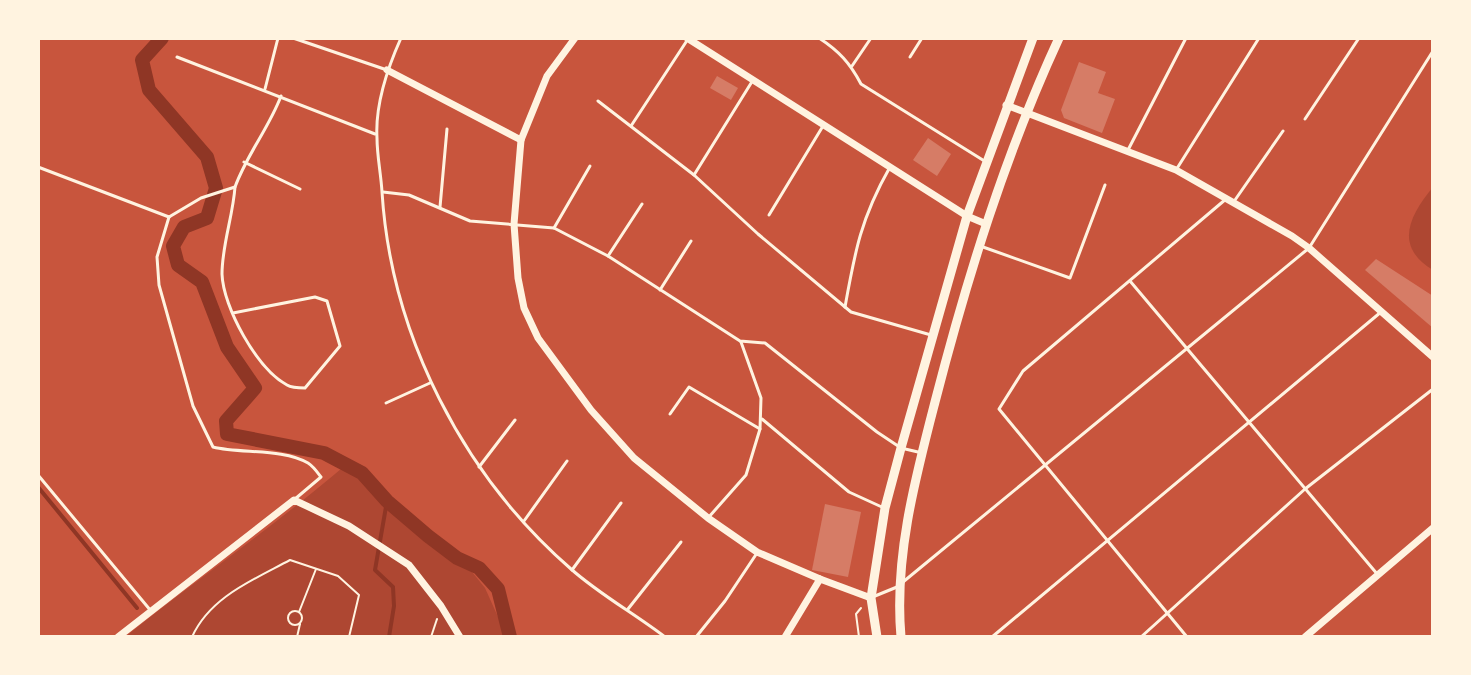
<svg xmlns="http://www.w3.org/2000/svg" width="1471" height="675" viewBox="0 0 1471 675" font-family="Helvetica,sans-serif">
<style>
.green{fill:#ae4732}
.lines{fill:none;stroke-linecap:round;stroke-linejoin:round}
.stream{stroke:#8f3625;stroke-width:4}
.canal{stroke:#8f3625;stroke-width:14}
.building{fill:#d67c66}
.path{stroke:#fff3e0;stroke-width:2}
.service{stroke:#fff3e0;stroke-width:3}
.minor{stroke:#fff3e0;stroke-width:7}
.tertiary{stroke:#fff3e0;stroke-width:9}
</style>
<rect width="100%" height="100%" fill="#c8553d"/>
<!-- green -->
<g class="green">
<path d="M1433,187V270C1393,246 1410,215 1433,187Z"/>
<path d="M348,463L389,508L455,551L485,588L503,628L504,637H125C198,578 276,525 348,463Z"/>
</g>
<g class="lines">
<!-- stream -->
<g class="stream">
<polyline points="38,487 137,608"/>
<polyline points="387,501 375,570 393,587 394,606 389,637"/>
</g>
<!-- canal -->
<polyline class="canal" points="162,38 142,60 149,90 207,157 216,188 207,218 184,227 173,246 178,265 202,282 227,347 255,388 226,421 227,434 324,453 362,473 387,501 428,536 457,558 479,568 498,589 510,637"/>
</g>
<!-- building -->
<g class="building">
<polygon points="1079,62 1106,72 1098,93 1115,99 1102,133 1064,118 1061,110"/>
<polygon points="717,76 738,88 731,100 710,88"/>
<polygon points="928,138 951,154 937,176 913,160"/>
<polygon points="1376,259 1433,296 1433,328 1365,270"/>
<polygon points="825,504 861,512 848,577 812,570"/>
</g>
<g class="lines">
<!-- path -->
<g class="path">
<circle cx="295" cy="618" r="7"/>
<polyline points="299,612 316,569"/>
<path d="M192,637C210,597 253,580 290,560L338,576L359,595L349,637"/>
<polyline points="297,637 300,624"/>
<polyline points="431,637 437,619"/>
<polyline points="859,637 856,614 861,608"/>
</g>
<!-- service -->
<g class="service">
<polyline points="293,38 387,70"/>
<path d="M401,38C388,67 375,105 377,138C377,156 381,174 382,192C391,335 463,475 571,569C599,594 635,614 665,637"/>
<path d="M819,38C839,51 850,63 861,84L986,162"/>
<polyline points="177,57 375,134"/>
<polyline points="910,57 922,38"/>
<polyline points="852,66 871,38"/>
<polyline points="265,89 278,38"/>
<polyline points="598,101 694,175 758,234 851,312 931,335"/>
<polyline points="1305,119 1359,38"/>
<polyline points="631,126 688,39"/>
<polyline points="1128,150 1186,38"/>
<polyline points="244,162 300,189"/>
<polyline points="38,167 169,217"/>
<polyline points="1176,170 1259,38"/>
<polyline points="694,175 753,80"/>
<polyline points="383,192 409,195 470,221 554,228 608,256 740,341 765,343 877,432 901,448 918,452"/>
<polyline points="1235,200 1283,131"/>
<polyline points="440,207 447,129"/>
<polyline points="769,215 823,126"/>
<path d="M169,217L157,257L159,285L193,406L213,447C240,454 283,448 308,463C313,466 318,473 321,477L295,499"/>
<path d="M169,217L201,198L235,187C247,154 269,128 281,96"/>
<polyline points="554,228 590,166"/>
<polyline points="983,247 1070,278 1105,185"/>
<polyline points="608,256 642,204"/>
<polyline points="1130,281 1378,575"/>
<polyline points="660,290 691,241"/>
<path d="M845,307C855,251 861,218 890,167"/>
<path d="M233,313L315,297L327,301L340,346L305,388C299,388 292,388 287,385C257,369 223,307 222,274C222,245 233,216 235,187"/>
<polyline points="386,403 430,383"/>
<polyline points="670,414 689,387 760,429"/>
<polyline points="762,419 849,492 884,508"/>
<polyline points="479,467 515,420"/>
<polyline points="38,475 151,611"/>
<polyline points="708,518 746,475 760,429 761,398 741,342"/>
<polyline points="524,521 567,461"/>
<polyline points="572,570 621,503"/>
<polyline points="903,582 1309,248 1433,51"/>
<polyline points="875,596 897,587"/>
<polyline points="628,609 681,542"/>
<polyline points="696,637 725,601 757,553"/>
<polyline points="992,637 1381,312"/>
<polyline points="1141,637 1305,489 1433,389"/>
<polyline points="1187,637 999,409 1023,371 1226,199"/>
</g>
<!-- minor -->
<g class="minor">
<polyline points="575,38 547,76 521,140 514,224 518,278 524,308 538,338 591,410 634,458 708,518 757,552 820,579 871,598"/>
<polyline points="687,38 967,216 986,224"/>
<polyline points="387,70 521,140"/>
<polyline points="1006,105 1176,170 1292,236 1309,248 1433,357"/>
<polyline points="118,637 294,500 349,526 409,565 441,606 460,637"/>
<polyline points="785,637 820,579"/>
<polyline points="1305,637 1433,528"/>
</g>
<!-- tertiary -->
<g class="tertiary">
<polyline points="877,637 871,598 885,508 901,448 967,216 1033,38"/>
<path d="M901,637C894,558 915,479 935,402C967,278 1005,155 1059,38"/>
</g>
</g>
<!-- border -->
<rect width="1471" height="675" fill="none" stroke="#fff3e0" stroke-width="80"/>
</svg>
